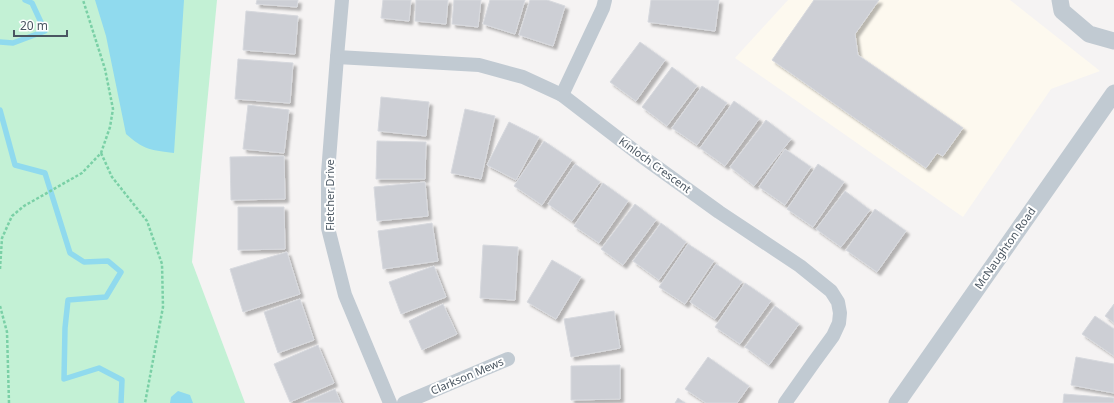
<svg xmlns="http://www.w3.org/2000/svg" width="1114" height="403" viewBox="0 0 1114 403" font-family="'Noto Sans',sans-serif">
<style>
.commercial{fill:#fdf9ef}
.green{fill:#c3f1d5}
.water{fill:#90daee}
.lines{fill:none;stroke-linecap:round;stroke-linejoin:round}
.stream{stroke:#90daee;stroke-width:5.5}
.building{fill:#cdcfd5;stroke:#d7d9de;filter:url(#shadow)}
.path{stroke:#7ad0a6;stroke-width:2.5;stroke-dasharray:3 2;stroke-linecap:butt}
.minor{stroke:#c1cad2;stroke-width:14}
.tertiary{stroke:#c1cad2;stroke-width:17}
.labels{text-anchor:middle;stroke-width:4;stroke-linejoin:round;paint-order:stroke}
.street-label{font-size:11px;fill:#4a5661;stroke:#fff}
</style>
<defs>
<filter id="shadow"><feDropShadow dx="3.5" dy="3.5" stdDeviation="1" flood-color="#0004"/></filter>
</defs>
<rect width="100%" height="100%" fill="#f5f3f3"/>
<!-- commercial -->
<polygon class="commercial" points="788,0 1010,0 1100,71 1051,89 963,217 735,58"/>
<!-- green -->
<polygon class="green" points="0,0 217,0 192,262 245,403 0,403"/>
<!-- water -->
<g class="water">
<path d="M95,0H184L174,153C151,150 144,150 126,134L106,36Z"/>
<polygon points="178,391 190,395 193,403 170,403 171,397"/>
</g>
<g class="lines">
<!-- stream -->
<g class="stream">
<polyline points="0,42 13,43 45,31 32,3 25,0"/>
<polyline points="0,110 15,165 45,173 70,253 84,262 108,261 121,272 106,297 68,300 65,328 64,379 99,368 122,380 121,403"/>
</g>
</g>
<!-- building -->
<g class="building">
<polygon points="257,0 298,0 297,7 256,4"/>
<polygon points="383,0 411,0 409,21 381,18"/>
<polygon points="416,0 448,0 446,24 415,21"/>
<polygon points="454,0 481,0 478,27 452,24"/>
<polygon points="490,0 525,0 515,34 483,24"/>
<polygon points="530,0 547,0 565,6 553,46 519,35"/>
<polygon points="651,0 719,0 715,31 648,22"/>
<polygon points="814,0 879,0 855,34 858,55 963,128 943,156 937,153 926,168 772,60"/>
<polygon points="246,11 298,16 295,54 243,50"/>
<polygon points="640,42 665,60 636,101 610,82"/>
<polygon points="238,59 293,63 290,103 235,99"/>
<polygon points="672,67 697,86 667,126 642,107"/>
<polygon points="702,86 727,103 697,145 672,128"/>
<polygon points="381,97 429,102 426,136 378,131"/>
<polygon points="734,101 759,119 725,166 700,148"/>
<polygon points="248,105 289,110 284,153 243,149"/>
<polygon points="465,109 495,116 481,179 451,173"/>
<polygon points="766,120 791,139 754,186 730,167"/>
<polygon points="509,122 539,137 516,180 487,165"/>
<polygon points="377,141 426,142 425,179 376,179"/>
<polygon points="544,141 572,160 542,205 514,186"/>
<polygon points="785,149 811,167 785,205 759,187"/>
<polygon points="284,156 285,199 231,200 230,157"/>
<polygon points="575,164 600,182 572,221 548,204"/>
<polygon points="818,164 844,182 813,227 787,209"/>
<polygon points="425,182 428,216 377,221 374,187"/>
<polygon points="603,183 628,201 599,243 574,226"/>
<polygon points="845,191 870,210 841,247 816,229"/>
<polygon points="635,204 656,220 623,265 601,249"/>
<polygon points="238,207 284,207 285,249 238,250"/>
<polygon points="875,209 906,231 877,272 846,250"/>
<polygon points="432,223 438,261 383,269 378,231"/>
<polygon points="661,223 686,242 659,280 633,261"/>
<polygon points="688,244 714,261 685,304 659,287"/>
<polygon points="483,245 518,247 515,300 480,298"/>
<polygon points="287,252 300,294 243,312 230,269"/>
<polygon points="552,260 581,277 556,319 527,302"/>
<polygon points="716,264 742,282 715,319 690,302"/>
<polygon points="434,266 446,297 401,314 389,282"/>
<polygon points="745,283 771,301 740,344 715,327"/>
<polygon points="300,299 314,340 278,353 264,312"/>
<polygon points="443,304 457,334 422,350 409,321"/>
<polygon points="1114,304 1114,323 1105,316"/>
<polygon points="775,306 799,324 769,365 745,347"/>
<polygon points="614,311 620,348 571,357 564,319"/>
<polygon points="1095,316 1114,329 1114,356 1082,334"/>
<polygon points="318,345 334,383 290,402 274,364"/>
<polygon points="708,357 749,386 737,403 706,403 685,389"/>
<polygon points="1076,357 1114,364 1114,393 1071,385"/>
<polygon points="620,365 620,399 571,400 571,366"/>
<polygon points="335,389 341,403 303,403"/>
<polygon points="1064,394 1114,398 1114,403 1063,403"/>
<polygon points="678,398 685,403 675,403"/>
</g>
<g class="lines">
<!-- path -->
<g class="path">
<polyline points="101,153 112,177 147,221 162,264 163,307 145,403"/>
<polyline points="0,269 2,238 12,216 24,206 82,173 101,153 110,127 113,109 105,69 83,0"/>
<polyline points="0,306 7,332 9,403"/>
</g>
<!-- minor -->
<g class="minor">
<polyline points="342,0 337,57 328,173 328,228 345,295 390,403"/>
<polyline points="337,57 479,65 523,77 562,95 640,155 719,212 800,266 831,291 838,302 840,313 839,323 833,336 814,362 785,403"/>
<polyline points="562,95 603,8 605,0"/>
<polyline points="404,403 508,359"/>
</g>
<!-- tertiary -->
<g class="tertiary">
<polyline points="1060,0 1062,11 1089,34 1114,41"/>
<polyline points="897,403 1114,93"/>
</g>
</g>
<g class="labels">
<!-- street labels -->
<g class="street-label">
<text transform="translate(655 165) rotate(36)" y="4">Kinloch Crescent</text>
<text transform="translate(330 195) rotate(-90)" y="4">Fletcher Drive</text>
<text transform="translate(1005 248) rotate(-55)" y="4">McNaughton Road</text>
<text transform="translate(467 376) rotate(-23)" y="4">Clarkson Mews</text>
</g>
</g>
<!-- scale -->
<path d="M14 30v6h53v-6" fill="none" stroke="#4a5661" stroke-width="2"/>
<text x="20" y="30" font-size="12" fill="#4a5661" stroke="#ffffff" stroke-width="3" paint-order="stroke">20 m</text>
</svg>
